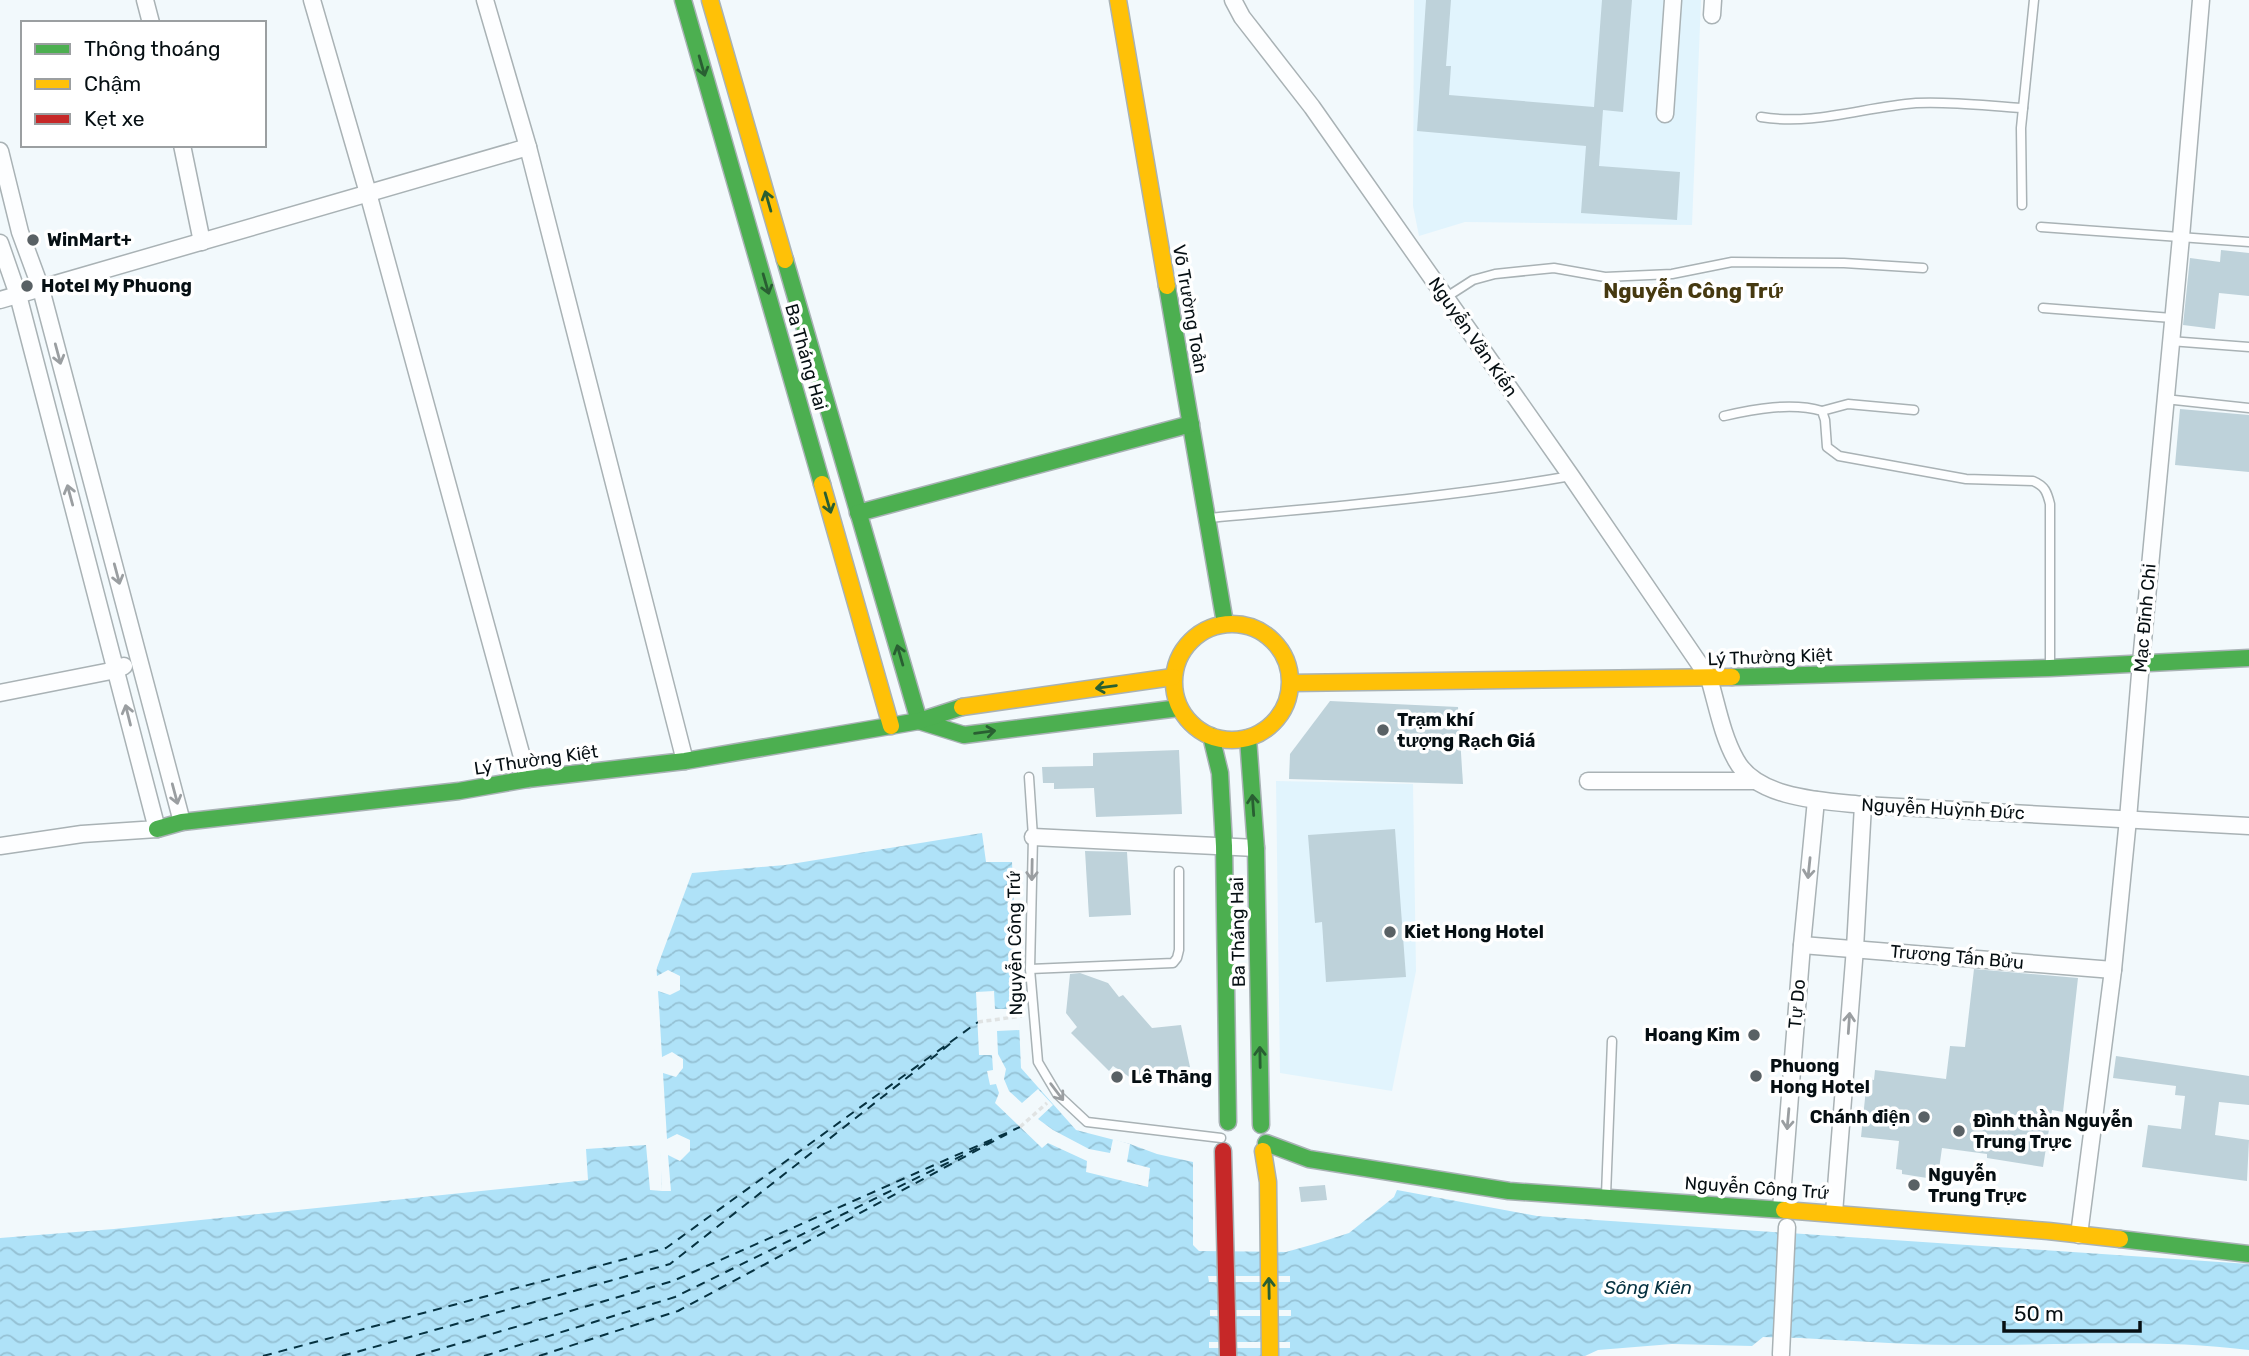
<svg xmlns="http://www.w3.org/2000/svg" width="2249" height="1356" viewBox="0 0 2249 1356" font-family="Rubik,sans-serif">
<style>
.built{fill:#e1f4fd}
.water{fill:url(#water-waves);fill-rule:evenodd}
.pier{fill:#f2f9fc}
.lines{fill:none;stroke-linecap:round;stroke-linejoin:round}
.ferry{stroke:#063241;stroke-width:2;stroke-dasharray:9 7;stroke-linecap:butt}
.building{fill:#bed2da}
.lane-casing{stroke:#a9b2b5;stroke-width:11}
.street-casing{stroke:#a9b2b5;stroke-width:19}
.fast-casing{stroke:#a9b2b5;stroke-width:19}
.slow-casing{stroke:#a9b2b5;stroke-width:19}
.jam-casing{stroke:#a9b2b5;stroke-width:19}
.path{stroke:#e0e3e3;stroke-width:3.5;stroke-dasharray:5 3.5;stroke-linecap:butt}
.lane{stroke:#fdfeff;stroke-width:8}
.street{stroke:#fdfeff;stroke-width:16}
.fast{stroke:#4caf50;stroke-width:16}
.slow{stroke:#ffc107;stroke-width:16}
.jam{stroke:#c62828;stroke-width:16}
.oneway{stroke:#295f32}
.oneway2{stroke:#9a9ea1}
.poi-dot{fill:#596165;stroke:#fff;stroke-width:2.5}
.labels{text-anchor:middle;stroke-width:7;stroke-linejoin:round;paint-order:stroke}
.poi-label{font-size:18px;font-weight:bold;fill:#060f13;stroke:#fff;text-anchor:start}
.street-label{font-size:18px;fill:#060f13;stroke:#fff}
.water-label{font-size:19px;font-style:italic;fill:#063241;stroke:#fff}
.quarter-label{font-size:21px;font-weight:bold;fill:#463910;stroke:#fff}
</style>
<defs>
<pattern id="water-waves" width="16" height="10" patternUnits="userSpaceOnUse" patternTransform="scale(1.75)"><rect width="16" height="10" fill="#afe2f8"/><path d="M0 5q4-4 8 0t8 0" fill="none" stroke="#95c1d4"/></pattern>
</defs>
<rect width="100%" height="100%" fill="#f2f9fc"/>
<!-- built -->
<g class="built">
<polygon points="1414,0 1701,0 1692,225 1465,222 1419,236 1413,206"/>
<polygon points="1276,781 1413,784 1416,971 1392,1091 1280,1073"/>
</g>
<!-- water -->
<path class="water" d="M982,833L986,862H1012L1021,1068L1076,1130L1130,1144L1157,1154L1193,1162V1245L1199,1251L1286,1252L1318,1243L1349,1233L1394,1197L1397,1190L1537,1216L2249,1264V1350C2152,1338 2053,1346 1955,1345C1891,1345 1827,1338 1763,1337L1752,1346L1672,1344L1598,1350L1585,1356H0V1238L114,1229L588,1180L586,1149L646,1145L650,1190L662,1191L655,973L692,873L785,865ZM1208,1276H1290V1282H1209ZM1210,1310H1291V1316H1210ZM1290,1342V1348H1209V1342Z"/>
<!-- pier -->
<g class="pier">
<polygon points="656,961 657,976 668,970 680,976 680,990 670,995 658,991 659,1006 662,1057 672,1052 683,1059 683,1068 676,1077 663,1073 667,1139 677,1134 690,1140 690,1151 680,1161 668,1155 671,1191 662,1191 651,973"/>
<polygon points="994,991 995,1009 1019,1009 1020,1030 997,1031 998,1054 1006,1069 1004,1079 1009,1091 1022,1103 1038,1089 1053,1105 1038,1119 1053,1130 1089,1149 1110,1153 1113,1139 1130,1144 1127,1162 1150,1168 1148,1187 1086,1172 1087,1161 1048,1143 1042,1148 995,1103 999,1093 996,1084 990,1085 987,1071 993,1070 992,1055 979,1055 976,992"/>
</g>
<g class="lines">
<!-- ferry -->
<g class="ferry">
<polyline points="263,1356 666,1248 978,1022"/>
<polyline points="342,1356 670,1264 955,1040"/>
<polyline points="416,1356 673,1281 1020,1127"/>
<polyline points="484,1356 675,1297 994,1140"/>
<polyline points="539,1356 678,1311 1007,1134"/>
</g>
</g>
<!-- building -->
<g class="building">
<polygon points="1426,0 1451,0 1446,66 1451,66 1449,95 1594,107 1602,0 1632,0 1623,112 1603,110 1599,166 1680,172 1677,220 1581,213 1586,146 1417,131"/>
<polygon points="2221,250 2249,253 2249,296 2219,293 2215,329 2183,325 2190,258 2220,262"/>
<polygon points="2180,409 2249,415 2249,472 2175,465"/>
<polygon points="1330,701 1458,707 1463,784 1289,779 1290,754"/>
<polygon points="1179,750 1182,814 1096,817 1094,788 1054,789 1054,783 1043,783 1042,767 1093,766 1093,753"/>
<polygon points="1395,829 1406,977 1326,982 1322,922 1315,923 1308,835"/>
<polygon points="1085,851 1127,852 1131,915 1089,917"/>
<polygon points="1974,969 2078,978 2063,1112 2052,1110 2043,1167 1987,1158 1987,1154 1942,1148 1938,1176 1928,1174 1927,1178 1902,1174 1902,1170 1896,1169 1899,1141 1861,1137 1867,1079 1874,1080 1875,1070 1946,1079 1950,1046 1965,1047"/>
<polygon points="1080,973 1108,983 1119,997 1123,995 1152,1028 1181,1025 1190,1067 1131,1078 1113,1066 1109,1071 1071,1033 1077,1027 1066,1013 1070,974"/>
<polygon points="2116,1056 2249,1076 2249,1105 2219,1102 2215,1135 2249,1140 2247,1181 2142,1167 2148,1125 2181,1129 2185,1096 2175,1095 2176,1086 2113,1078"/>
<polygon points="1325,1185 1327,1200 1301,1202 1299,1187"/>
</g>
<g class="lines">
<!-- lane casing -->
<g class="lane-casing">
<g id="lane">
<path d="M1761,117C1813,126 1864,107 1916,103C1951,101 1988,106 2023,108"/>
<polyline points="2022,205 2021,128 2034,0"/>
<polyline points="2041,227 2249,242"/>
<polyline points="1445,298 1473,280 1495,274 1554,268 1605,277 1672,274 1732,262 1844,263 1923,268"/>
<polyline points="2043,308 2172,318"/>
<polyline points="2170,341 2249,347"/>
<polyline points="2165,399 2249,408"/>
<polyline points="1822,411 1848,404 1914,410"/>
<path d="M1724,416C1754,409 1792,402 1822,411L1825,420L1827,447L1839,456L1966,479L2033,481C2045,486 2047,492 2050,504V665"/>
<path d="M1209,518C1330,507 1451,497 1571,476"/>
<polyline points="1029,777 1033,837 1030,969 1038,1062 1057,1094 1087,1122 1221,1138"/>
<polyline points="1030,969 1173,963 1177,958 1179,950 1179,871"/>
<polyline points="1606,1195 1612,1041"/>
</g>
</g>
<!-- street casing -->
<g class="street-casing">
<g id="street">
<polyline points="145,0 151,23"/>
<polyline points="312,0 368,193 528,779"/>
<polyline points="485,0 528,147 685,761"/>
<path d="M1233,0L1242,17L1312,107L1571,476L1709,678C1717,705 1722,735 1736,760C1757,799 1824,801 1863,805L2249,826"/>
<polyline points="1712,15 1713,0"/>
<polyline points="1665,114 1673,0"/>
<polyline points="182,145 202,242"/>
<polyline points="0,151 20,232 41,289 182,822"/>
<polyline points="0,243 18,295 157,829 82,834 0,846"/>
<polyline points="0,300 528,147"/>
<polyline points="0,693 116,670 124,666"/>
<polyline points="1588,781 1753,781"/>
<polyline points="1033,837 1256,848"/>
<polyline points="1802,945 2113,970"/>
<polyline points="1781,1209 1802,945 1816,800"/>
<polyline points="1834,1213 1855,948 1863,805"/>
<polyline points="2079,1235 2113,970 2128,819 2141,662 2181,237 2201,0"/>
<polyline points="1781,1354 1787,1227"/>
</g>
</g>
<!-- fast casing -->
<g class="fast-casing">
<g id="fast">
<polyline points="683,0 822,484"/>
<polyline points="785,260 919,721"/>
<polyline points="1167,286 1225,623"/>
<polyline points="858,513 1191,424"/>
<polyline points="1732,677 2050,668 2249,658"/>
<polyline points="919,721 964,735 1179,708"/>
<polyline points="1211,736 1220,773 1224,846 1228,1122"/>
<polyline points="1248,738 1256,848 1261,1125"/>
<polyline points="157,829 182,822 459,791 528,779 685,761 919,721 962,707"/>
<polyline points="1266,1143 1309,1159 1509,1191 1784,1210"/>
<polyline points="2120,1239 2249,1254"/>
</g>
</g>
<!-- slow casing -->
<g class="slow-casing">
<g id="slow">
<polyline points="710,0 785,260"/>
<polyline points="1118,0 1167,286"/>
<polyline points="822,484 891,726"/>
<circle cx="1232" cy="682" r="58"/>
<polyline points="1291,683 1732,677"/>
<polyline points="962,707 1173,677"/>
<polyline points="1263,1151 1268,1182 1270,1356"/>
<polyline points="1784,1210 2048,1231 2120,1239"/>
</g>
</g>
<!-- jam casing -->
<g class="jam-casing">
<polyline id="jam" points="1223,1151 1228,1356"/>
</g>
<!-- path -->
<g class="path">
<polyline points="978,1022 1022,1016"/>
<polyline points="1020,1127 1047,1103"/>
</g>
<!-- lane -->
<use href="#lane" class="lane"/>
<!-- street -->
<use href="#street" class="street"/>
<!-- fast -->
<use href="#fast" class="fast"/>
<!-- slow -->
<use href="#slow" class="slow"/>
<!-- jam -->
<use href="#jam" class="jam"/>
</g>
<!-- one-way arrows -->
<defs><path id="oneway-shaft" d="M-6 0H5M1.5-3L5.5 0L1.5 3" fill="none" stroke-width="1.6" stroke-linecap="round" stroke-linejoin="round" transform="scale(1.75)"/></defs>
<g class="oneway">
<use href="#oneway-shaft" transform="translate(702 66) rotate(74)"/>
<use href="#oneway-shaft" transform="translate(768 201) rotate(-106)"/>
<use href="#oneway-shaft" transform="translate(766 284) rotate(74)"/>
<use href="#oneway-shaft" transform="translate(828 503) rotate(74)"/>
<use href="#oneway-shaft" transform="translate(900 655) rotate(-106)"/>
<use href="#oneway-shaft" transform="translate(1106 687) rotate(172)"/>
<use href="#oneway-shaft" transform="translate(985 732) rotate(-7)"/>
<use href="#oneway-shaft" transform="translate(1253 805) rotate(-94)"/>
<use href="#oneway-shaft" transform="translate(1260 1057) rotate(-91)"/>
<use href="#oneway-shaft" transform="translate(1269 1288) rotate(-91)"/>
</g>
<g class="oneway2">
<use href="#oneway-shaft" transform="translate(58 354) rotate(75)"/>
<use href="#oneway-shaft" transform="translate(70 495) rotate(-105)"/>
<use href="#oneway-shaft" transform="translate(117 574) rotate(75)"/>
<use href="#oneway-shaft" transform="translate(128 715) rotate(-104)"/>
<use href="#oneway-shaft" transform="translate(175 794) rotate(75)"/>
<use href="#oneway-shaft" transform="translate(1809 868) rotate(96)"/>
<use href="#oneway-shaft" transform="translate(1032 870) rotate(91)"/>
<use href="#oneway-shaft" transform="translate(1849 1023) rotate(-86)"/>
<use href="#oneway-shaft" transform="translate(1057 1092) rotate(53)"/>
<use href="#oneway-shaft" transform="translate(1788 1119) rotate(95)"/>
</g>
<!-- markers -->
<g class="poi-dot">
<circle cx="33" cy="240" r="7"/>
<circle cx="27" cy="286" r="7"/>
<circle cx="1383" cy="730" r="7"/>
<circle cx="1390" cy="932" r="7"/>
<circle cx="1754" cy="1035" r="7"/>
<circle cx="1756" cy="1076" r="7"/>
<circle cx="1117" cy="1077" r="7"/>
<circle cx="1924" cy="1117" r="7"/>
<circle cx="1959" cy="1131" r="7"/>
<circle cx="1914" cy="1185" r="7"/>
</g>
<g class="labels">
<!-- poi labels -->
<g class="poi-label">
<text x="47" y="246">WinMart+</text>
<text x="41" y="292">Hotel My Phuong</text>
<text x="1397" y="726">Trạm khí<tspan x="1397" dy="21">tượng Rạch Giá</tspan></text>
<text x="1404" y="938">Kiet Hong Hotel</text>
<text x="1740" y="1041" text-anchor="end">Hoang Kim</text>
<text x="1770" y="1072">Phuong<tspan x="1770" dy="21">Hong Hotel</tspan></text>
<text x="1131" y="1083">Lê Thāng</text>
<text x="1910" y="1123" text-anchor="end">Chánh điện</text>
<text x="1973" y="1127">Đình thần Nguyễn<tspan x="1973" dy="21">Trung Trực</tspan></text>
<text x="1928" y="1181">Nguyễn<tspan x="1928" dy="21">Trung Trực</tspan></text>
</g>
<!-- street labels -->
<g class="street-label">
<text transform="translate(1190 309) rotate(80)" y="6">Võ Trường Toản</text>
<text transform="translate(1473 337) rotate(55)" y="6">Nguyễn Văn Kiến</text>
<text transform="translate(806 357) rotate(74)" y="6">Ba Tháng Hai</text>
<text transform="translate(2145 618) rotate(-85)" y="6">Mạc Đĩnh Chi</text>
<text transform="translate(1770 657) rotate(-2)" y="6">Lý Thường Kiệt</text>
<text transform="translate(536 760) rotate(-8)" y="6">Lý Thường Kiệt</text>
<text transform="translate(1943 809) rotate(3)" y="6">Nguyễn Huỳnh Đức</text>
<text transform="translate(1238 932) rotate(-91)" y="6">Ba Tháng Hai</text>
<text transform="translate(1015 943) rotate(-91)" y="6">Nguyễn Công Trứ</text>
<text transform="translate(1957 957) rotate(5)" y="6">Trương Tấn Bửu</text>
<text transform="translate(1797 1004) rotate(-85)" y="6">Tự Do</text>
<text transform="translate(1757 1188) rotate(4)" y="6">Nguyễn Công Trứ</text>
</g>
<!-- water labels -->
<g class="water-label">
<text x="1648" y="1294">Sông Kiên</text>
</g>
<!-- quarter labels -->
<g class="quarter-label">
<text x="1693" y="298">Nguyễn Công Trứ</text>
</g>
</g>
<!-- legend -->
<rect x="21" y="21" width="245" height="126" fill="#ffffff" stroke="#9b9fa1" stroke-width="2"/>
<rect x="35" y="44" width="35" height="10" fill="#4caf50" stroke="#9b9fa1" stroke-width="2"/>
<text x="84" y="56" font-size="21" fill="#060f13">Thông thoáng</text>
<rect x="35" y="79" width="35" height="10" fill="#ffc107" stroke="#9b9fa1" stroke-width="2"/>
<text x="84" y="91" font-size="21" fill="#060f13">Chậm</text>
<rect x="35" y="114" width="35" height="10" fill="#c62828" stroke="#9b9fa1" stroke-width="2"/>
<text x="84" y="126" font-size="21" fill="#060f13">Kẹt xe</text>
<!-- scale -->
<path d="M2004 1321v10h136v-10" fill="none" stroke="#060f13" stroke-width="3.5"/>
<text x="2014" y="1321" font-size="21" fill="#060f13" stroke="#ffffff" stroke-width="5" paint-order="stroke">50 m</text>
</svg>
